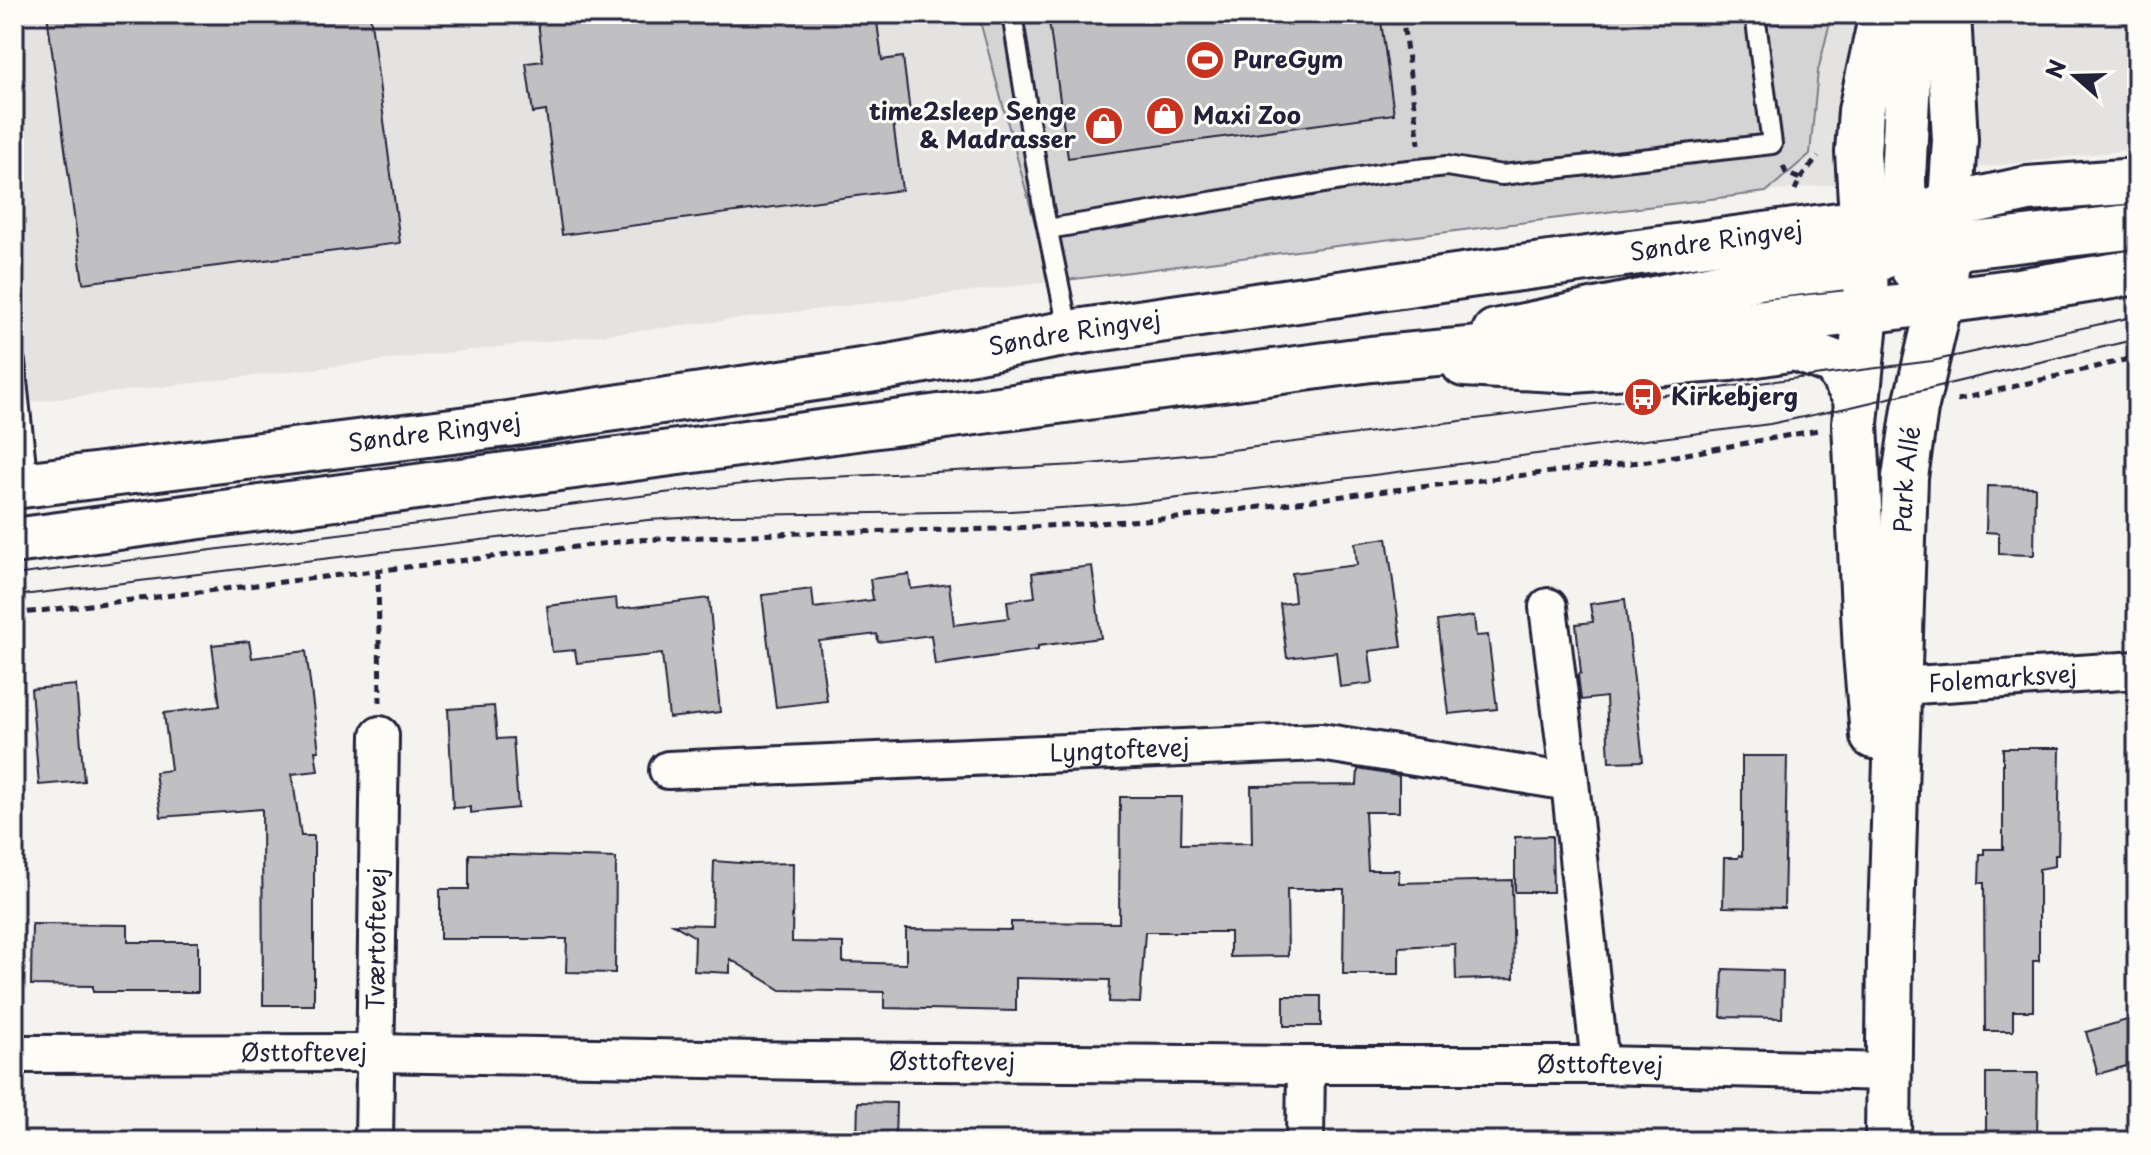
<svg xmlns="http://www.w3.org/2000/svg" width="2151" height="1155" viewBox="0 0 2151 1155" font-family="'Playpen Sans',sans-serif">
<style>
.built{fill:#e4e3e2}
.green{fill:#d5d4d5;stroke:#7c7b88;stroke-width:2}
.building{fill:#c0bfc2;stroke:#22223b;stroke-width:2}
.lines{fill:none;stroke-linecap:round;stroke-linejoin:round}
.service-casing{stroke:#22223b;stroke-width:24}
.minor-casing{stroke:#22223b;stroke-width:42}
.tertiary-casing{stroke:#22223b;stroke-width:50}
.primary-casing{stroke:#22223b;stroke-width:50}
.path{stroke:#22223b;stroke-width:5;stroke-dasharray:8 6;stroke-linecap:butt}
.service{stroke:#fdfcf7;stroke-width:18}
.minor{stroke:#fdfcf7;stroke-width:36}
.tertiary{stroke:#fdfcf7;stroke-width:44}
.primary{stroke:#fdfcf7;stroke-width:44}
.tram{stroke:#22223b;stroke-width:2}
.labels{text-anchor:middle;stroke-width:6;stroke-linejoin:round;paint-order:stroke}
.poi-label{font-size:24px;font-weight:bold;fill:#22223b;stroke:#fdfcf7;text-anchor:start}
.street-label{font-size:24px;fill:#22223b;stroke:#fdfcf7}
</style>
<rect width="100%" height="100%" fill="#f4f3ef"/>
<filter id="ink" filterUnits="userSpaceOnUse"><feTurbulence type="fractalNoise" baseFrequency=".0125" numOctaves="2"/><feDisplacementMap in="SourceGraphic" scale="16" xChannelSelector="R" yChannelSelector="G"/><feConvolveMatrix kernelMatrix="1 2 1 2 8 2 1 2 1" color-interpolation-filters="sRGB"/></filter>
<g filter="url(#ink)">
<!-- built -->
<polygon class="built" points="14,14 2137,14 2137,149 1766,192 1051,282 14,404"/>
<!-- green -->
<polygon class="green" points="978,14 1832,14 1818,71 1810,154 1766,192 1051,282"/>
<!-- building -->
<g class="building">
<polygon points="47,14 370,14 400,243 83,283"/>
<polygon points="537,14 876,14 882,60 903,57 910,112 892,114 902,190 562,235 546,111 533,113 526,63 543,61"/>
<polygon points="1048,14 1380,14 1394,114 1068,158"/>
<polygon points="1987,486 2035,487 2034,555 1999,554 1999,533 1986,532"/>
<polygon points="1387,538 1402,647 1369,651 1373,683 1340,687 1336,652 1287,658 1280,604 1295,602 1292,573 1357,565 1355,543"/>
<polygon points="1092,566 1101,638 1038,646 1038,650 935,665 931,635 878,642 877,634 819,641 827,701 776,707 762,595 812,589 814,608 873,600 870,579 909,574 911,589 949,584 954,625 1009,618 1007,601 1035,597 1032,573"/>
<polygon points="616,598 617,609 709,598 720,712 669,718 662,654 577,663 575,650 552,652 547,606"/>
<polygon points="1625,599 1643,761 1609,762 1606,697 1581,700 1578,675 1581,673 1576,624 1593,622 1590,604"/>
<polygon points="1474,616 1476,636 1488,635 1497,709 1449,714 1438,621"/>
<polygon points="249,641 252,658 306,651 319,751 315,751 318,771 292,774 301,836 314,836 314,1005 263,1005 262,809 161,817 155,772 171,770 164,713 220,706 212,645"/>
<polygon points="76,685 84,781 39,785 31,689"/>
<polygon points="494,706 497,739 513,738 518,808 470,813 470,807 453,808 448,709"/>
<polygon points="2003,748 2060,748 2058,855 2055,855 2055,866 2039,869 2039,961 2033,961 2033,1011 2013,1011 2013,1031 1985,1031 1984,883 1979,883 1980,854 1984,854 1984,849 2003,849"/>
<polygon points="1742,756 1787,756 1784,908 1723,907 1724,858 1738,858 1739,855 1742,856"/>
<polygon points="1358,769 1399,776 1399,812 1365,812 1368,870 1399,870 1399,883 1512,880 1514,978 1456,980 1455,944 1399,947 1399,974 1343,974 1344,889 1287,889 1288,956 1230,957 1230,932 1145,932 1140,1003 1109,1002 1110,980 1016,978 1016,1011 884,1008 884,992 781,990 730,959 730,973 694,971 695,937 673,924 712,925 714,861 753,864 793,863 792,942 843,943 843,962 906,964 906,929 1011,930 1011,922 1119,923 1120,797 1182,797 1181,844 1252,843 1251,786 1357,785"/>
<polygon points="1552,836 1553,892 1515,892 1515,837"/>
<polygon points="469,854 616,858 615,973 566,972 567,939 440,939 440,889 469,889"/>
<polygon points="32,924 128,925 128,942 198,942 198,992 93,992 93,986 31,985"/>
<polygon points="1723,969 1783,971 1782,1018 1721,1017"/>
<rect x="1284" y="996" width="37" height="30"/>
<polygon points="2137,1017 2137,1063 2098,1074 2086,1032"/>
<polygon points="1986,1073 2038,1073 2037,1141 1986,1141"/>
<polygon points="858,1102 896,1103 895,1141 857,1141"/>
</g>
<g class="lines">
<!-- service casing -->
<g class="service-casing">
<g id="service">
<polyline points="1012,14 1043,207 1069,333"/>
<polyline points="1048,229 1390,172 1447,166 1502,175 1772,144 1755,14"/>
<polyline points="15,362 28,484"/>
</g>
</g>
<!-- minor casing -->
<g class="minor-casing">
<g id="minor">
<polyline points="1548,607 1570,782 1600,1065"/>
<path id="s1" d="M1871,688L2137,670"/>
<path id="s2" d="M668,770L1321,742L1570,782"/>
<path id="s3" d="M14,1054L375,1053L809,1061L1306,1065H1600L1888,1072"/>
<path id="s4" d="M374,1141L380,735"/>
<polyline points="1305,1141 1306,1065"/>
</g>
</g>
<!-- tertiary casing -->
<g class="tertiary-casing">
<g id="tertiary">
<polyline points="1922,263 1948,248 2137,226"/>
<polyline points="1495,332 1760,277 1865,265 1892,252"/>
<polyline points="1464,364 1574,370 1730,358 1795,348 1835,363 1857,399"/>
<polyline points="1873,736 1866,653 1855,423 1866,311 1865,265 1858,152 1861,111 1882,14"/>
<path id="s5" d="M1888,1141L1890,950L1905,477L1915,409L1940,302L1948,248L1955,140L1948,14"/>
</g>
</g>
<!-- primary casing -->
<g class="primary-casing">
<g id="primary">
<polyline points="1911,14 1903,180 1905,245 1913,268 1940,302"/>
<path id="s6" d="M14,486L508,424L888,367L1069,333L1476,274L1861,222L1904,216L2028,189L2137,181"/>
<polyline points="14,541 1371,359 1727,326 1866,311 2018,291 2137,272"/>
</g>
</g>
<!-- path -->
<g class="path">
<polyline points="1402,14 1419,144"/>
<polyline points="1783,166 1786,173 1800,179 1795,190"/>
<polyline points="1800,179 1818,157"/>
<polyline points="1957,400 2137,357"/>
<polyline points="1767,402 1776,400"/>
<polyline points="378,570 380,702"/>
<polyline points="14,614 634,540 801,533 998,529 1177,518 1359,494 1648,461 1818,430"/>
</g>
<!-- service -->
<use href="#service" class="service"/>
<!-- minor -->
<use href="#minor" class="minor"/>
<!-- tertiary -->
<use href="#tertiary" class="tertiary"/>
<!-- primary -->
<use href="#primary" class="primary"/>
<!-- tram -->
<g class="tram">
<polyline points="14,575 672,492 788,479 1078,465 1208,453 1932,361 2137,316"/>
<polyline points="14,596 648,520 731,515 1010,511 1127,504 1366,476 1770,424 1851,407 2137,339"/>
</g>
</g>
</g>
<!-- icons -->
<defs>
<g id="stadium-disc" transform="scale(2)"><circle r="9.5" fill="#c8321e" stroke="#fdfcf7"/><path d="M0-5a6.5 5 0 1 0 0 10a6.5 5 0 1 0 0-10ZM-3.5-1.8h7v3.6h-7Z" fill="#fff"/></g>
<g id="shop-disc" transform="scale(2)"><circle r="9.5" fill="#c8321e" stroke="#fdfcf7"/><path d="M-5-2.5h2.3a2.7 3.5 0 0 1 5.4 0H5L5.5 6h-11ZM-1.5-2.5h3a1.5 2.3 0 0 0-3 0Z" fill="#fff"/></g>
<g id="bus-disc" transform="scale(2)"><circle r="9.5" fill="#c8321e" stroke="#fdfcf7"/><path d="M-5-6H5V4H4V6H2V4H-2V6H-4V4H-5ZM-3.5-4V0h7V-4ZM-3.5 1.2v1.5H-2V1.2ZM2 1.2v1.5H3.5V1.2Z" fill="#fff"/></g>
</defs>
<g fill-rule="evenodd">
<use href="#stadium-disc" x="1205" y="60"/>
<use href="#shop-disc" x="1165" y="116"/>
<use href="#shop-disc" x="1104" y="126"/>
<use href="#bus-disc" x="1643" y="397"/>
</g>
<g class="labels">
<!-- poi labels -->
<g class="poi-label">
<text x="1233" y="68">PureGym</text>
<text x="1076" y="120" text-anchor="end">time2sleep Senge<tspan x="1076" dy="28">&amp; Madrasser</tspan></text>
<text x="1193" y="124">Maxi Zoo</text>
<text x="1671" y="405">Kirkebjerg</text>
</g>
<!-- street labels -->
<g class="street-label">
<text dy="8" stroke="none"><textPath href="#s6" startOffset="1720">Søndre Ringvej</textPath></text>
<text dy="8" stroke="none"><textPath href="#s6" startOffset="1072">Søndre Ringvej</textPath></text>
<text dy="8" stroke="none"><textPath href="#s6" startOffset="424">Søndre Ringvej</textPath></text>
<text dy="8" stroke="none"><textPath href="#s5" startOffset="662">Park Allé</textPath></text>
<text dy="8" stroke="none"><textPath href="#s1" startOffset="132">Folemarksvej</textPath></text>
<text dy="8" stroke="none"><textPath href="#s2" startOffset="452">Lyngtoftevej</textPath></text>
<text dy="8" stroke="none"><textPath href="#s4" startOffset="202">Tværtoftevej</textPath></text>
<text dy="8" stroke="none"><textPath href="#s3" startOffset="290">Østtoftevej</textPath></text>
<text dy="8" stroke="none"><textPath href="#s3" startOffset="938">Østtoftevej</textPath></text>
<text dy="8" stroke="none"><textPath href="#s3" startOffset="1586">Østtoftevej</textPath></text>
</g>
</g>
<!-- margin -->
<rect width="2151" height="1155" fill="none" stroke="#fdfcf7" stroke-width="48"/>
<rect x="24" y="24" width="2103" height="1107" fill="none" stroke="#22223b" stroke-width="3" filter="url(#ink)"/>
<!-- north arrow -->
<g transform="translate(2075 76) rotate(290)" stroke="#fdfcf7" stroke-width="6" paint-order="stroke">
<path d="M0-6L14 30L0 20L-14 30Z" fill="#22223b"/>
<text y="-12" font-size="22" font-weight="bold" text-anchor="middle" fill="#22223b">N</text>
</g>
</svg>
